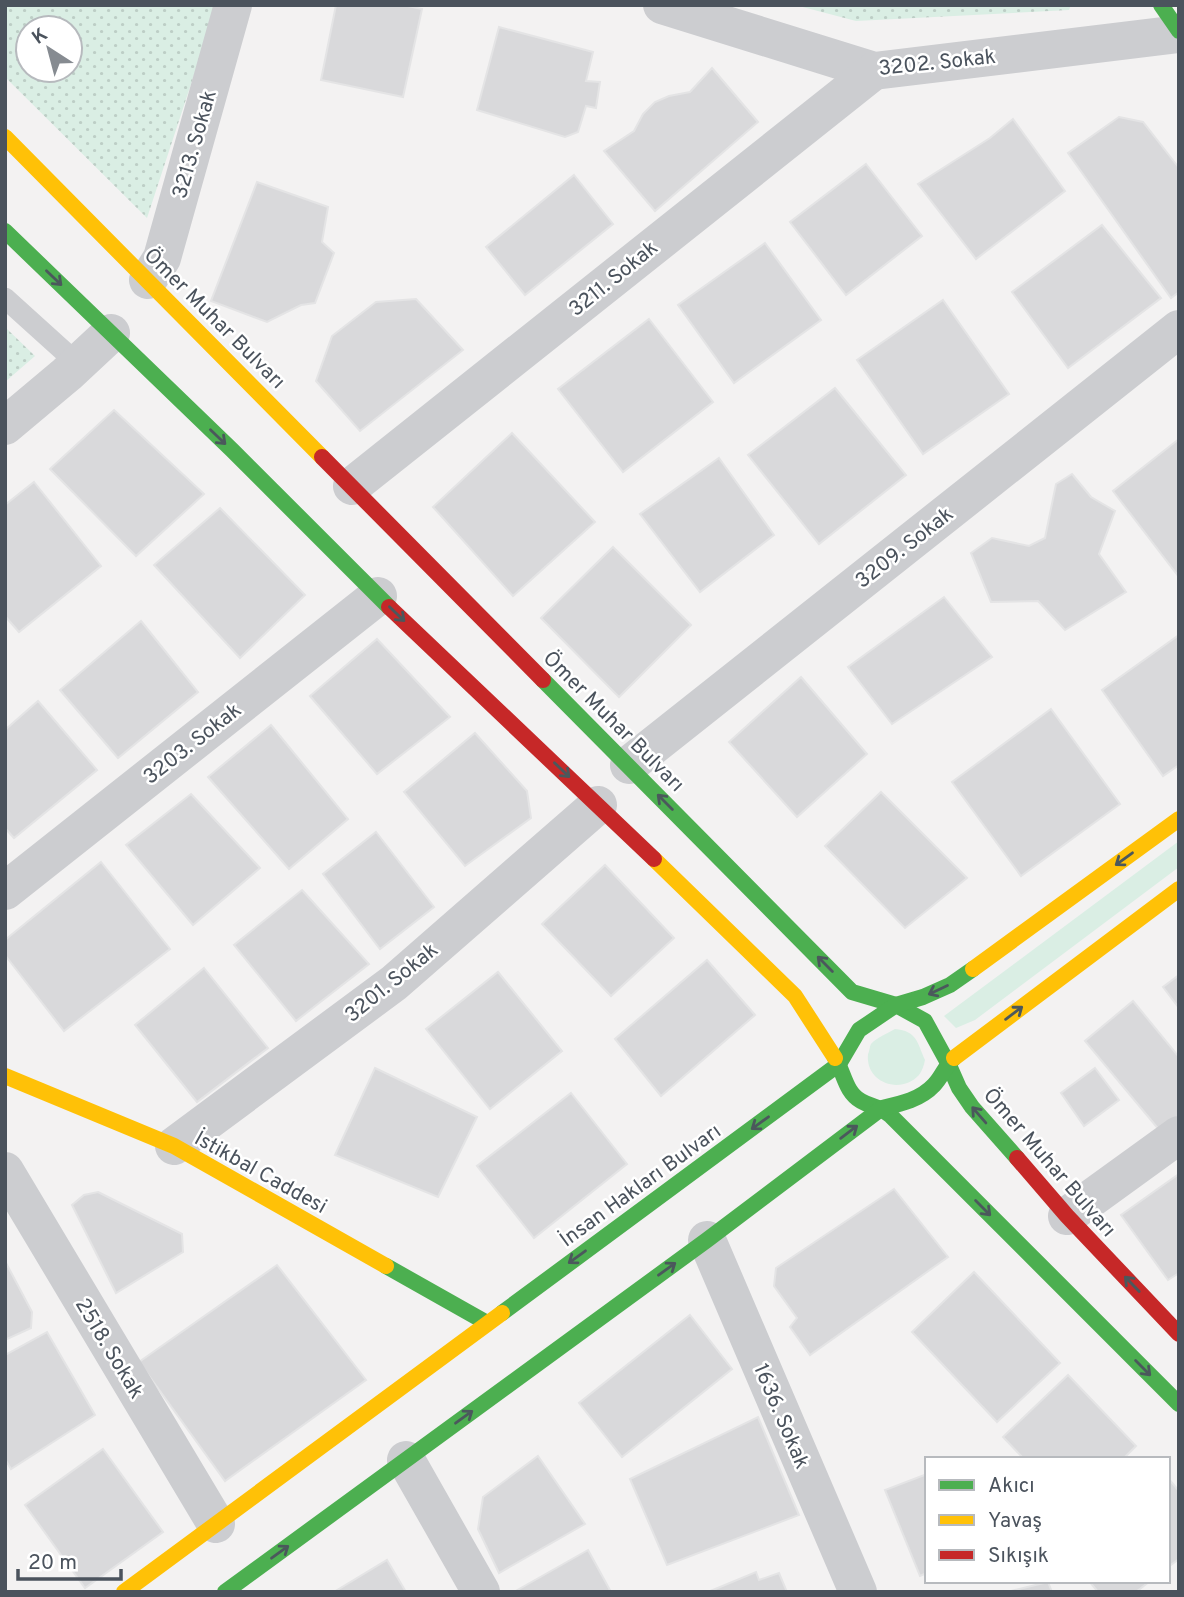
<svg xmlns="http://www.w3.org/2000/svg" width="1184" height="1597" viewBox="0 0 1184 1597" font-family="Overpass,sans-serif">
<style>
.green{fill:#daeee4}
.park{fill:url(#park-dots);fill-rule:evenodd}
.building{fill:#d9d9db;stroke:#e4e4e5;stroke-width:2}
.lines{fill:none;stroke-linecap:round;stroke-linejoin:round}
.lane{stroke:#cccdd0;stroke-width:21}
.street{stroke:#cccdd0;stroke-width:38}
.fast{stroke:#4caf50;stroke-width:16}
.slow{stroke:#ffc107;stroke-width:16}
.jam{stroke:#c62828;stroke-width:16}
.oneway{stroke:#4b585c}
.labels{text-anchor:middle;stroke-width:5;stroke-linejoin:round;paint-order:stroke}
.street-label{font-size:21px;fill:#4b535d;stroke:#fff}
</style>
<defs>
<pattern id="park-dots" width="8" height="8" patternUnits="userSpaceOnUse" patternTransform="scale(1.75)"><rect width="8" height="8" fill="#daeee4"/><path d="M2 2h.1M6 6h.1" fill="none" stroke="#bdcec6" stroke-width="1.8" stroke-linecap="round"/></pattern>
</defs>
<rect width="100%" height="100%" fill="#f3f2f2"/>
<!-- green -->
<g class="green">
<polygon points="1179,841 1179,867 975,1020 956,1028 944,1016"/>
<path d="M895,1029C917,1031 917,1042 925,1060C924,1065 922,1071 919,1075C901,1095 865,1083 868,1054C869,1053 870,1045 871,1044C876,1038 888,1033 895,1029Z"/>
</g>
<!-- park -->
<g class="park">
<path d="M5,5H217L147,218L5,77ZM28,28H70V70H28Z"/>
<polygon points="795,5 1071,5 1069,10 856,21"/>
<polygon points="5,327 35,356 5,382"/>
</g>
<!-- building -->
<g class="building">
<polygon points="336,5 403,5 422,9 403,97 321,80"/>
<polygon points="499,27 593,52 586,81 600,82 596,108 586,106 578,132 565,137 477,110"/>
<polygon points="712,68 758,122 655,211 604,151 634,131 643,114 655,102 669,96 690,92"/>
<polygon points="1119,117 1143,122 1179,168 1179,292 1171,298 1068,153"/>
<polygon points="1013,119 1065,191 976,259 918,184 990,138"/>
<polygon points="866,164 922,236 846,295 790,222"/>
<polygon points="574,175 613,224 525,295 486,247"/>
<polygon points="257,182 328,207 322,242 334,253 315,303 301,305 267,322 211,301"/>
<polygon points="1102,225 1161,298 1068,368 1012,292"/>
<polygon points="765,243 821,320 734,383 678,305"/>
<polygon points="416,299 463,350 360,431 316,381 332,336 376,302"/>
<polygon points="943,300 1009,394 923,454 857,360"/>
<polygon points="649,319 713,402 623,472 558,389"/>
<polygon points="835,388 906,475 819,544 748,455"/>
<polygon points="114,410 204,494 136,556 50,469"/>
<polygon points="512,433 595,522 513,596 433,507"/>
<polygon points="1179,439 1179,577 1113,491"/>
<polygon points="719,458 774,535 700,592 640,514"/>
<polygon points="1072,474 1091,497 1115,511 1099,554 1126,592 1065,630 1038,601 991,602 971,553 992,538 1029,546 1045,538 1056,484"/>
<polygon points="34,482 101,566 19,632 5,616 5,505"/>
<polygon points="220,508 305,595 240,658 154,565"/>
<polygon points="613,547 691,625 619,697 541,618"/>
<polygon points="944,597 992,657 892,724 848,667"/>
<polygon points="141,621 198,692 118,758 60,690"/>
<polygon points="1179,635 1179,765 1163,776 1102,690"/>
<polygon points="377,639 450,717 377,774 310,696"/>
<polygon points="801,677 867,754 797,817 729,742"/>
<polygon points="38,701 97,770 14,838 5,828 5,730"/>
<polygon points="1051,709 1120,804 1021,876 952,782"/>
<polygon points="271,725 348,819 289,869 208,777"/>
<polygon points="475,733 527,791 531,818 465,866 404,792"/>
<polygon points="881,792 967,878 905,928 825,846"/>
<polygon points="191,794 260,868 193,925 126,845"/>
<polygon points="376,832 434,907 380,949 323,874"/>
<polygon points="101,862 170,949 64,1031 5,955 5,940"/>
<polygon points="605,865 674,938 611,996 542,924"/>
<polygon points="302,890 369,964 296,1021 234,945"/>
<polygon points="707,960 755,1015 661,1096 615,1039"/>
<polygon points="204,968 268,1048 197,1102 135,1025"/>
<polygon points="498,972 562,1051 490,1109 426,1029"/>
<polygon points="1179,975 1179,1008 1163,987"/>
<polygon points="1133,1001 1179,1057 1179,1118 1161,1132 1085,1041"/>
<polygon points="375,1068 477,1117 438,1197 335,1155"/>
<polygon points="1095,1068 1119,1100 1084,1126 1061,1093"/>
<polygon points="571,1093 627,1164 534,1238 477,1166"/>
<polygon points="1179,1174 1179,1273 1168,1280 1121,1215"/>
<polygon points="894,1189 948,1257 810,1355 790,1327 797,1318 774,1286 776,1268"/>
<polygon points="98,1192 182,1234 183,1252 116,1293 72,1205 84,1195"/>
<polygon points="5,1261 32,1312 31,1328 5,1340"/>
<polygon points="277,1265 366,1380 225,1481 139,1362"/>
<polygon points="974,1272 1060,1363 997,1422 912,1332"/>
<polygon points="690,1315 732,1369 622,1457 579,1403"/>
<polygon points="47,1332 95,1415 11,1469 5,1459 5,1355"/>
<polygon points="1068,1375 1136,1446 1123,1459 1024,1459 1003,1437"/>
<polygon points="758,1417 799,1515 667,1565 630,1479"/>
<polygon points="103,1449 163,1532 85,1588 25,1505"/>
<polygon points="538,1456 585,1524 499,1573 478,1529 483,1497"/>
<polygon points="927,1474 927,1573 920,1576 885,1490"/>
<polygon points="1168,1478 1179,1491 1179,1559 1168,1567"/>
<polygon points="588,1550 611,1592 514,1592"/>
<polygon points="387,1560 406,1592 334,1592"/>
<polygon points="756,1572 759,1580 779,1573 787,1592 708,1592"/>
<polygon points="1089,1581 1150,1581 1136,1592 1098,1592"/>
<polygon points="1048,1582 1052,1592 1007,1592"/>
</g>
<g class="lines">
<!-- lane -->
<polyline class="lane" points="5,298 78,364"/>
<!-- street -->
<g class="street">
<polyline points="662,5 874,71 1179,34"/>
<polyline points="148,280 162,258 233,5"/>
<polyline points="5,426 67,374 111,333"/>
<polyline points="352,486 874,71"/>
<polyline points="629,765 1179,329"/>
<polyline points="5,891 378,596"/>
<polyline points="174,1146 394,983 598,805"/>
<polyline points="5,1171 216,1524"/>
<polyline points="1067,1216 1179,1135"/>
<polyline points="707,1240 858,1592"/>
<polyline points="406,1460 481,1592"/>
</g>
<!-- fast -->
<g class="fast">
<polyline points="1161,5 1179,31"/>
<polyline points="5,231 232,450 389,607"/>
<polyline points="543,680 852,992 896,1005 925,1021 948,1063 959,1088 972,1107 1017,1158"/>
<path d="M835,1058C844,1072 845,1092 861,1101C873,1108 878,1105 891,1116L1179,1404"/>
<polyline points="386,1266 487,1323"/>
<polyline points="502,1313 839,1064 859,1030 896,1005 923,997 950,985 973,969"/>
<path d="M225,1592L707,1240L882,1108C900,1104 920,1100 934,1085C942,1077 945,1066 954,1058"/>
</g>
<!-- slow -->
<g class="slow">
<polyline points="5,137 322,457"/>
<polyline points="654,859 795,996 835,1058"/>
<polyline points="973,969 1179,819"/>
<polyline points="954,1058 1179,889"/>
<polyline points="5,1076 174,1146 386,1266"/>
<polyline points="124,1592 502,1313"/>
</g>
<!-- jam -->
<g class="jam">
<polyline points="322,457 543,680"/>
<polyline points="389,607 654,859"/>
<polyline points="1017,1158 1067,1216 1179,1334"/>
</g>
</g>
<!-- one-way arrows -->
<defs><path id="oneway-shaft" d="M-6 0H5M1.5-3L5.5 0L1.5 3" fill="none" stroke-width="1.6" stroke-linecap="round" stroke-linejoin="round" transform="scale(1.75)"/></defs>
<g class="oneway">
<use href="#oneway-shaft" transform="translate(54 278) rotate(44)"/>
<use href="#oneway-shaft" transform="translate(218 437) rotate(44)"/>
<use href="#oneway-shaft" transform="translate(397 614) rotate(44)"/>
<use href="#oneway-shaft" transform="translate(562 770) rotate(44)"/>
<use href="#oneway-shaft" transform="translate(665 802) rotate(-135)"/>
<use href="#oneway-shaft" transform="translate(1124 859) rotate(144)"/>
<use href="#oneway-shaft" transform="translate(825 964) rotate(-135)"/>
<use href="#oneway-shaft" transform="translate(938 990) rotate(155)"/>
<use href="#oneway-shaft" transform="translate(1014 1013) rotate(-37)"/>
<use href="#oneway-shaft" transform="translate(979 1115) rotate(-131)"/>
<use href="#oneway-shaft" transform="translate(760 1123) rotate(144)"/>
<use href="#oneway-shaft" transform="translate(849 1132) rotate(-37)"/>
<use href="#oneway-shaft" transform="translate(983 1208) rotate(45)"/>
<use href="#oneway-shaft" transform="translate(577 1257) rotate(144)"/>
<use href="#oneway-shaft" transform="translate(667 1269) rotate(-36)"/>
<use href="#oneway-shaft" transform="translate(1132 1284) rotate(-134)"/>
<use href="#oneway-shaft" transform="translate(1143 1368) rotate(45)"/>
<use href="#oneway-shaft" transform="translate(464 1417) rotate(-36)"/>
<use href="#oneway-shaft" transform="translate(280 1552) rotate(-36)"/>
</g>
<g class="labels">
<!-- street labels -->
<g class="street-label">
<text transform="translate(937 62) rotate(-6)" y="7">3202. Sokak</text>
<text transform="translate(194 144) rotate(-74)" y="7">3213. Sokak</text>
<text transform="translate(613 278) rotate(-39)" y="7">3211. Sokak</text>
<text transform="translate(215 318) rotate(45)" y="7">Ömer Muhar Bulvarı</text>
<text transform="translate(904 547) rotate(-38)" y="7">3209. Sokak</text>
<text transform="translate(614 721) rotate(45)" y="7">Ömer Muhar Bulvarı</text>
<text transform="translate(192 743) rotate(-38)" y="7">3203. Sokak</text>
<text transform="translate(391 982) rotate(-39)" y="7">3201. Sokak</text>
<text transform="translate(1050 1162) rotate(49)" y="7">Ömer Muhar Bulvarı</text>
<text transform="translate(261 1172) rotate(29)" y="7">İstikbal Caddesi</text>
<text transform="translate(640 1185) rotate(-36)" y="7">İnsan Hakları Bulvarı</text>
<text transform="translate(110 1348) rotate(59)" y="7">2518. Sokak</text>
<text transform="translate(782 1416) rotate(67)" y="7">1636. Sokak</text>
</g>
</g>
<!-- border -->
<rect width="1184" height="1597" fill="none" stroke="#4b535d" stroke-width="14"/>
<!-- legend -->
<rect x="925" y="1457" width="245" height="126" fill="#ffffff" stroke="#b7babe" stroke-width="2"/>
<rect x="939" y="1480" width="35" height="10" fill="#4caf50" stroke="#b7babe" stroke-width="2"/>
<text x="988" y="1492" font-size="21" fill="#4b535d">Akıcı</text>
<rect x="939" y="1515" width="35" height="10" fill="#ffc107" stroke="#b7babe" stroke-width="2"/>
<text x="988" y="1527" font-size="21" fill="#4b535d">Yavaş</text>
<rect x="939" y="1550" width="35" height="10" fill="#c62828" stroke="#b7babe" stroke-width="2"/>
<text x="988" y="1562" font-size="21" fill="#4b535d">Sıkışık</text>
<!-- north arrow -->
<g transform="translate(49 49) rotate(324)"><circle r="33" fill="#ffffff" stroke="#b7babe" stroke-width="2"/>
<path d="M0-5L12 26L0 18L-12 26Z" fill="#868b91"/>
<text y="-10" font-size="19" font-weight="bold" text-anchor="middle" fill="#4b535d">K</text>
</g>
<!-- scale -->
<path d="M18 1569v10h103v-10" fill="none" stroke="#4b535d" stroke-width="3.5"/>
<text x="28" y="1569" font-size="21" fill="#4b535d" stroke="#ffffff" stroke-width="5" paint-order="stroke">20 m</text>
</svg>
